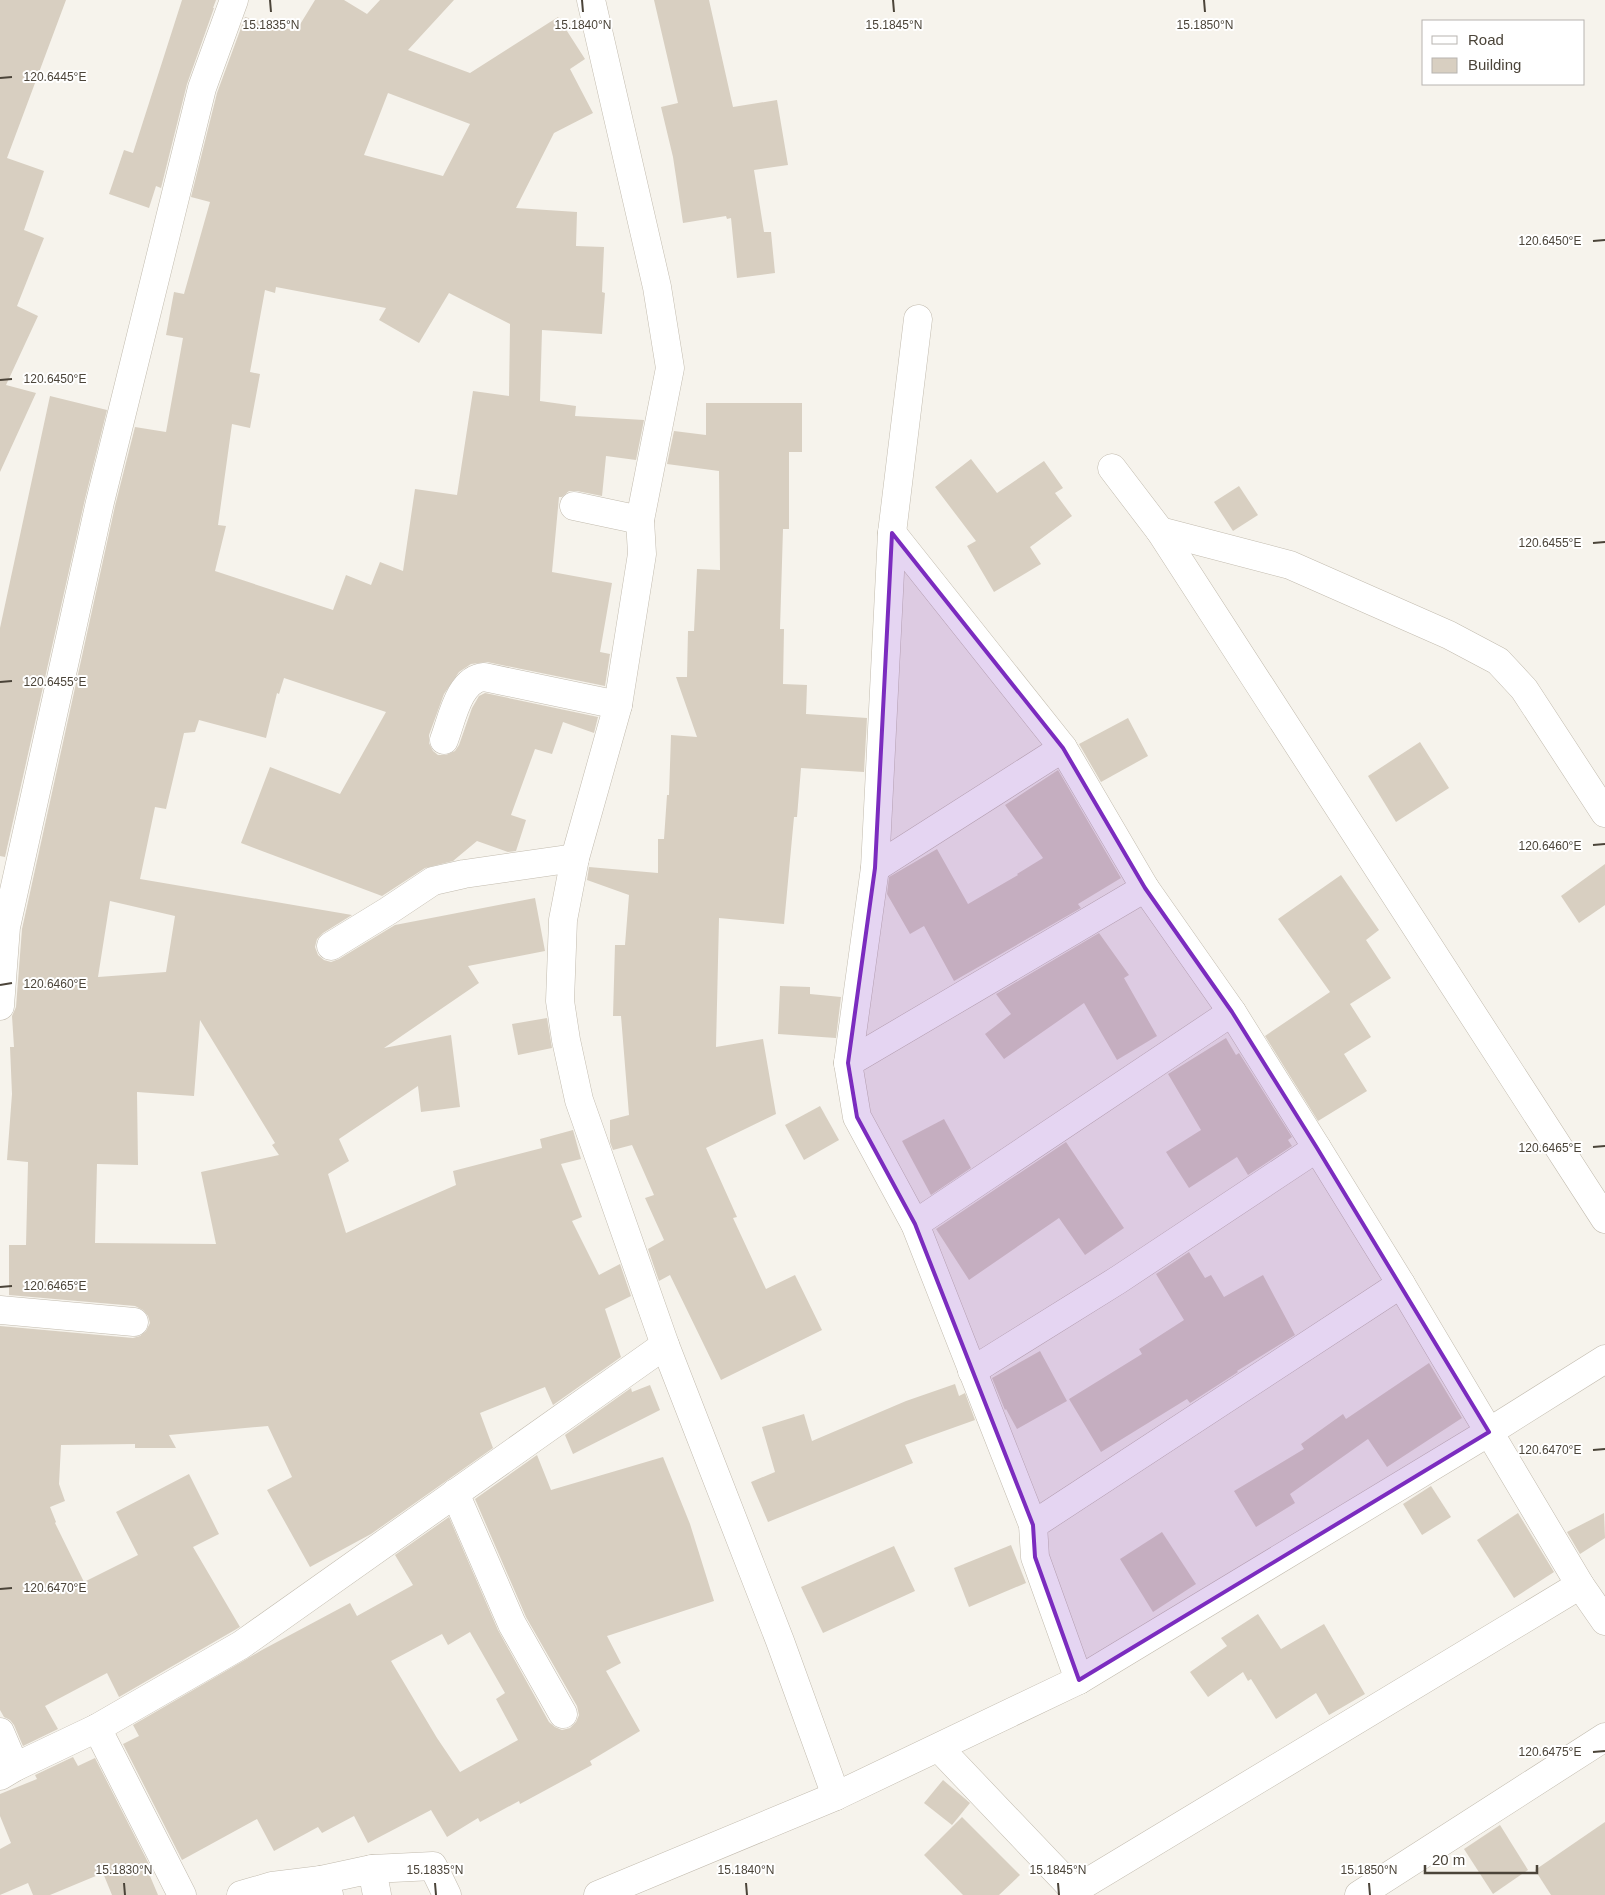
<svg xmlns="http://www.w3.org/2000/svg" width="1605" height="1895" viewBox="0 0 1605 1895" font-family="Arial,sans-serif">
<style>
.building{fill:#d8cfc1;fill-rule:evenodd}
.lines{fill:none;stroke-linecap:round;stroke-linejoin:round}
.minor-casing{stroke:#c2bbae;stroke-width:29}
.minor{stroke:#fff;stroke-width:28}
.marked{fill:#7b2cbf;fill-opacity:0.2;stroke:#7b2cbf;stroke-width:4;stroke-linejoin:round}
.ticks{fill:none;stroke:#4b4439;stroke-width:2}
.ticks-label{font-size:12px;text-anchor:middle;fill:#4b4439;stroke:#fff;stroke-width:4;stroke-linejoin:round;paint-order:stroke}
</style>
<rect width="100%" height="100%" fill="#f6f3ec"/>
<!-- building -->
<g class="building">
<polygon points="0,0 66,0 7,158 44,171 24,230 44,238 17,306 38,316 6,385 36,393 0,472"/>
<polygon points="182,0 216,0 213,8 214,8 187,84 161,188 156,186 149,208 109,194 124,150 133,153"/>
<path d="M315,0H344L367,14L380,0H454L408,50L470,73L558,17L585,59L570,69L593,113L554,133L516,208L577,212L576,246L604,247L602,292L605,293L602,334L542,330L540,401L576,406L575,416L644,420L636,460L606,456L602,496L577,491H569L562,497H559L552,572L612,583L600,652L610,654L605,686L487,662L471,664L459,672L444,694L429,735V743L433,751L438,755H446L455,751L459,745L472,708L479,696L485,693L598,717L594,733L563,722L552,754L535,749L511,815L526,820L516,851L508,852L477,841L453,861L425,868L382,896L241,843L270,767L340,794L386,712L284,678L279,694L277,693L266,738L199,720L195,732L184,733L166,809L155,807L140,879L352,915L323,933L317,939L315,947L318,955L324,960L331,962L339,959L395,925L535,898L545,951L468,966L479,983L384,1048L451,1035L460,1107L421,1112L418,1086L339,1139L349,1161L328,1174L346,1233L456,1185L453,1171L542,1148L540,1139L573,1130L581,1159L561,1164L582,1217L572,1221L599,1275L620,1264L631,1296L605,1309L621,1357L553,1405L545,1387L480,1413L493,1448L371,1534L310,1567L267,1490L292,1477L268,1426L169,1435L176,1448H135V1444L61,1445L59,1484L65,1501L50,1507L56,1522L55,1523L84,1582L138,1555L116,1512L189,1474L219,1534L193,1547L240,1627L119,1697L107,1673L45,1706L58,1729L23,1746L14,1725L10,1720L4,1717L0,1710V1326L133,1338L140,1336L146,1331L150,1323L148,1316L143,1310L135,1306L9,1295V1245H26L28,1162L7,1160L12,1094L10,1047H14L12,1016L16,1007L22,929L115,506L135,427L166,432L183,338L166,335L174,292L184,294L210,202L191,197L217,93L245,17L296,31ZM388,93L470,124L443,176L364,155ZM276,287L386,308L379,320L419,343L449,293L510,324L509,396L473,391L457,495L415,489L403,571L380,562L371,585L346,575L333,610L215,571L226,526L218,525L232,424L250,428L260,374L250,372L265,290L275,293ZM110,901L175,916L166,972L98,977ZM200,1020L275,1143L272,1145L279,1155L201,1172L216,1244L95,1243L97,1164L138,1165L137,1092L194,1096Z"/>
<polygon points="654,0 709,0 733,107 777,100 788,165 754,170 764,232 771,232 775,273 737,278 731,218 727,219 726,216 683,223 673,157 661,107 678,103"/>
<polygon points="50,396 107,410 85,499 5,857 0,856 0,628"/>
<polygon points="706,403 802,403 802,452 789,452 789,529 783,529 780,629 784,629 783,684 807,685 806,714 867,718 864,772 801,768 797,817 794,817 784,924 719,918 716,1047 763,1039 776,1114 706,1148 737,1217 733,1218 766,1289 795,1275 822,1330 721,1380 670,1275 659,1281 648,1249 664,1240 645,1198 654,1195 632,1145 613,1150 610,1142 610,1120 629,1115 621,1016 613,1016 615,945 625,945 629,895 587,880 589,867 658,873 658,839 664,839 667,795 669,795 671,735 697,737 676,677 687,677 688,631 694,631 697,569 720,570 719,471 667,464 674,431 706,435"/>
<polygon points="971,459 997,493 1044,461 1063,488 1055,493 1072,516 1030,547 1041,564 994,592 967,546 976,541 935,487"/>
<polygon points="1239,486 1258,515 1233,531 1214,502"/>
<polygon points="1128,718 1148,756 1101,782 1079,744"/>
<polygon points="1420,742 1449,788 1396,822 1368,776"/>
<polygon points="1058,770 1121,878 1078,904 1081,908 954,981 924,926 910,934 887,894 889,877 937,849 968,904 1018,875 1017,874 1043,858 1005,805"/>
<polygon points="1605,864 1605,905 1579,923 1561,896"/>
<polygon points="1341,875 1379,930 1366,940 1391,978 1350,1004 1371,1037 1344,1054 1367,1091 1318,1121 1265,1036 1330,992 1278,919"/>
<polygon points="1099,933 1129,975 1124,978 1157,1036 1117,1060 1084,1003 1004,1059 985,1034 1011,1014 996,994"/>
<polygon points="780,986 810,987 810,994 841,997 836,1038 778,1034"/>
<polygon points="547,1018 552,1048 518,1055 512,1024"/>
<polygon points="1226,1038 1236,1055 1239,1053 1292,1137 1288,1140 1292,1146 1248,1175 1237,1157 1189,1188 1166,1152 1201,1130 1168,1074"/>
<polygon points="820,1106 839,1140 804,1160 785,1125"/>
<polygon points="944,1119 971,1168 931,1195 902,1141"/>
<polygon points="1066,1142 1124,1228 1085,1255 1059,1218 969,1280 936,1229"/>
<polygon points="1189,1252 1205,1278 1211,1275 1224,1297 1263,1275 1295,1335 1237,1371 1238,1372 1190,1403 1187,1399 1101,1452 1069,1399 1142,1354 1139,1349 1184,1320 1156,1274"/>
<polygon points="1040,1351 1067,1401 1017,1429 1006,1409 1005,1410 992,1378"/>
<polygon points="1429,1363 1462,1418 1387,1467 1368,1439 1290,1494 1295,1503 1256,1527 1234,1491 1304,1449 1301,1444 1343,1414 1346,1419"/>
<polygon points="955,1384 959,1396 965,1393 975,1420 905,1445 913,1463 768,1522 751,1482 775,1472 762,1427 804,1414 812,1441 906,1401"/>
<polygon points="650,1385 660,1410 573,1454 565,1435 631,1388 632,1392"/>
<path d="M537,1455L551,1490L663,1457L690,1524L714,1601L607,1636L621,1663L606,1671L640,1731L590,1761L592,1765L520,1804L519,1801L480,1822L478,1818L447,1837L431,1810L368,1843L354,1816L322,1833L318,1827L274,1851L257,1819L182,1860L123,1744L139,1736L133,1725L262,1650L350,1603L357,1616L413,1585L395,1555L449,1517L498,1630L549,1722L555,1727L562,1730L570,1728L576,1722L579,1715L577,1706L526,1617L475,1499ZM470,1632L505,1693L496,1699L518,1740L460,1772L437,1738L391,1661L442,1634L448,1645Z"/>
<polygon points="1431,1486 1451,1517 1422,1535 1403,1504"/>
<polygon points="1518,1513 1554,1572 1514,1598 1477,1540"/>
<polygon points="1604,1513 1605,1538 1580,1554 1567,1532"/>
<polygon points="1162,1532 1196,1584 1153,1612 1120,1559"/>
<polygon points="1011,1545 1026,1583 969,1607 954,1568"/>
<polygon points="894,1546 915,1591 823,1633 801,1587"/>
<polygon points="1258,1614 1281,1649 1324,1624 1365,1694 1329,1715 1316,1693 1276,1719 1251,1679 1248,1681 1243,1672 1208,1697 1190,1672 1227,1646 1221,1638"/>
<polygon points="73,1757 78,1766 95,1758 154,1874 150,1876 158,1895 112,1895 103,1873 50,1895 33,1895 28,1883 0,1895 0,1849 11,1843 0,1816 0,1794 37,1779 35,1775"/>
<polygon points="943,1780 970,1803 952,1825 924,1803"/>
<polygon points="962,1817 1020,1875 999,1895 963,1895 924,1855"/>
<polygon points="1605,1822 1605,1895 1551,1895 1535,1870"/>
<polygon points="1500,1825 1528,1870 1493,1894 1464,1849"/>
</g>
<g class="lines">
<!-- minor casing -->
<g class="minor-casing">
<g id="minor">
<polyline points="591,0 657,287 670,368 640,520 642,554 618,705 575,858 563,920 560,1001 566,1040 579,1100 665,1345 780,1641 836,1796 1079,1680 1489,1432 1605,1359"/>
<polyline points="918,319 892,533 875,868 848,1063 857,1117 915,1224 1033,1525 1035,1557 1079,1680"/>
<polyline points="1112,468 1160,531 1605,1219"/>
<polyline points="574,506 640,520"/>
<polyline points="1160,531 1290,565 1449,635 1498,661 1524,689 1605,813"/>
<polyline points="892,533 1063,748 1145,888 1232,1012 1317,1148 1401,1284 1580,1585 1605,1621"/>
<path d="M444,740C452,719 459,679 484,677L618,705"/>
<polyline points="875,868 1063,748"/>
<polyline points="331,946 388,911 433,881 464,874 575,858"/>
<polyline points="0,1006 6,927 100,502 202,88 234,0"/>
<polyline points="848,1063 1145,888"/>
<polyline points="915,1224 1232,1012"/>
<polyline points="0,1310 134,1322"/>
<polyline points="972,1371 1118,1280 1317,1148"/>
<polyline points="455,1493 512,1624 563,1714"/>
<polyline points="1033,1525 1401,1284"/>
<polyline points="97,1728 182,1895"/>
<polyline points="0,1732 15,1767"/>
<polyline points="939,1748 1079,1895"/>
<polyline points="0,1776 15,1767 97,1728 241,1645 665,1345"/>
<polyline points="372,1869 433,1866 447,1895"/>
<polyline points="321,1880 372,1869 377,1895"/>
<polyline points="1073,1891 1580,1585"/>
<polyline points="241,1895 272,1886 321,1880 329,1895"/>
<polyline points="598,1895 836,1796"/>
<polyline points="1359,1895 1605,1737"/>
</g>
</g>
<!-- minor -->
<use href="#minor" class="minor"/>
</g>
<!-- marked area -->
<path class="marked" d="M892,533L1063,748L1145,888L1232,1012L1317,1148L1489,1432L1079,1680L1035,1557L1033,1525L915,1224L857,1117L848,1063L875,868Z"/>
<!-- ticks -->
<path class="ticks" d="M270,0L271,12M582,0L583,12M893,0L894,12M1204,0L1205,12M0,78L12,77M1593,241L1605,240M0,380L12,379M1593,543L1605,542M0,682L12,681M1593,845L1605,844M0,985L12,983M1593,1147L1605,1146M0,1287L12,1286M1593,1450L1605,1449M0,1589L12,1588M1593,1752L1605,1751M124,1883L125,1895M435,1883L436,1895M746,1883L747,1895M1058,1883L1059,1895M1369,1883L1370,1895"/>
<g class="ticks-label">
<text x="271" y="29">15.1835°N</text>
<text x="583" y="29">15.1840°N</text>
<text x="894" y="29">15.1845°N</text>
<text x="1205" y="29">15.1850°N</text>
<text x="55" y="81">120.6445°E</text>
<text x="1550" y="245">120.6450°E</text>
<text x="55" y="383">120.6450°E</text>
<text x="1550" y="547">120.6455°E</text>
<text x="55" y="686">120.6455°E</text>
<text x="1550" y="850">120.6460°E</text>
<text x="55" y="988">120.6460°E</text>
<text x="1550" y="1152">120.6465°E</text>
<text x="55" y="1290">120.6465°E</text>
<text x="1550" y="1454">120.6470°E</text>
<text x="55" y="1592">120.6470°E</text>
<text x="1550" y="1756">120.6475°E</text>
<text x="124" y="1874">15.1830°N</text>
<text x="435" y="1874">15.1835°N</text>
<text x="746" y="1874">15.1840°N</text>
<text x="1058" y="1874">15.1845°N</text>
<text x="1369" y="1874">15.1850°N</text>
</g>
<!-- legend -->
<rect x="1422" y="20" width="162" height="65" fill="#ffffff" stroke="#b7b4b0"/>
<rect x="1432" y="36" width="25" height="8" fill="#ffffff" stroke="#b7b4b0"/>
<text x="1468" y="45" font-size="15" fill="#4b4439">Road</text>
<rect x="1432" y="58" width="25" height="15" fill="#d8cfc1" stroke="#b7b4b0"/>
<text x="1468" y="70" font-size="15" fill="#4b4439">Building</text>
<!-- scale -->
<path d="M1425 1865v8h112v-8" fill="none" stroke="#4b4439" stroke-width="2.5"/>
<text x="1432" y="1865" font-size="15" fill="#4b4439" stroke="#ffffff" stroke-width="4" paint-order="stroke">20 m</text>
</svg>
